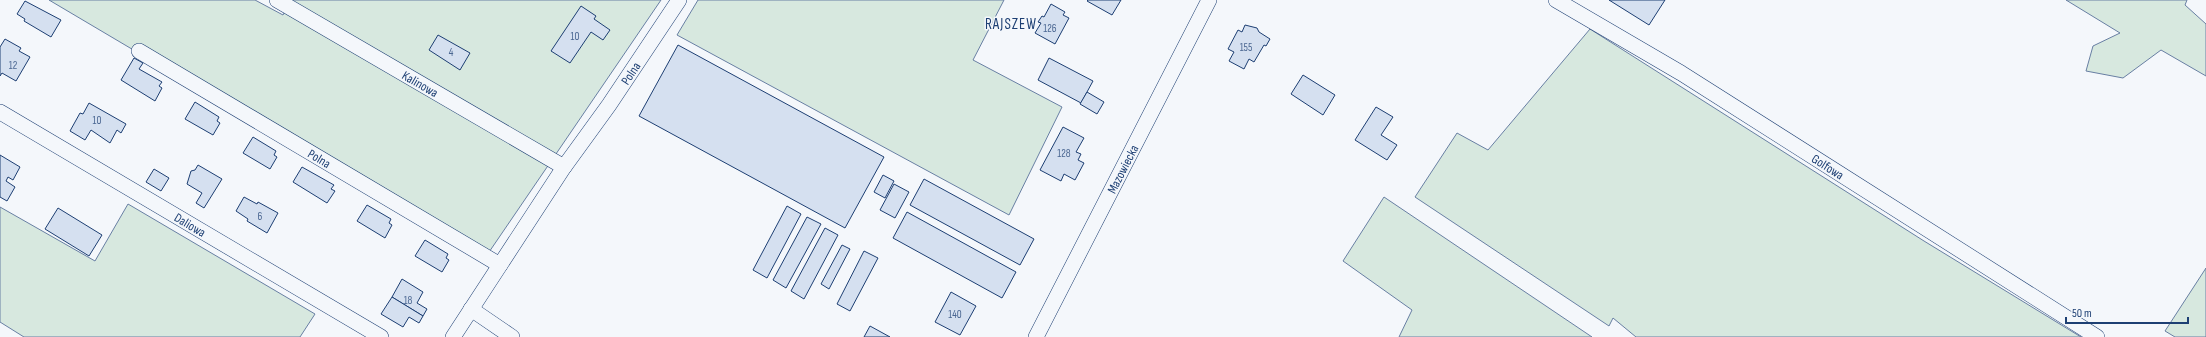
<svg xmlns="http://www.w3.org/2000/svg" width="2206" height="337" viewBox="0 0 2206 337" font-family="'Sofia Sans Condensed',sans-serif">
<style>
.green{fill:#d7e8df;stroke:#687fa3}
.building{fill:#d5e0f0;stroke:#1d3f73}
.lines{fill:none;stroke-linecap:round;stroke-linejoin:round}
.street-casing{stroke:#1d3f73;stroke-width:16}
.street{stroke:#f4f7fb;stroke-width:15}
.labels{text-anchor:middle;stroke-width:3;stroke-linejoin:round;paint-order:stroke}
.number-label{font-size:11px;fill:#4b6792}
.street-label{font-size:13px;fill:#1d3f73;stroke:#f4f7fb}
.quarter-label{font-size:15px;letter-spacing:1px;fill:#1d3f73;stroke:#f4f7fb}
</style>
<rect width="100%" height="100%" fill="#f4f7fb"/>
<!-- green -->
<g class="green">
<polygon points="49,0 255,0 283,15 291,0 661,0 485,258"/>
<polygon points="698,0 1004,0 973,60 1062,107 1009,215 677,35"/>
<polygon points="2066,0 2187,0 2185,5 2206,24 2206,76 2161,50 2123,78 2086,71 2093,46 2120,33"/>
<polygon points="1590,29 1924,241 2081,337 1636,337 1613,318 1609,326 1415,197 1457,133 1488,150"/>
<polygon points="1384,197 1592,337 1399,337 1412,310 1343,261"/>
<polygon points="128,204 315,314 300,337 24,337 0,322 0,207 95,261"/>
<polygon points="2206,268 2206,337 2175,337 2165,331"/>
</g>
<!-- building -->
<g class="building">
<polygon points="1088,0 1121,0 1112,15 1087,1"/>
<polygon points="1609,0 1665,0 1649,25"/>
<polygon points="25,1 61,20 51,37 24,21 25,19 17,14"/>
<polygon points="1051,4 1065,12 1063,15 1069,18 1055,44 1035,33 1041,23 1038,22 1042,16 1044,17"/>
<polygon points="581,6 596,16 594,19 610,30 603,40 591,32 570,63 551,51"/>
<polygon points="1245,25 1257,28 1259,32 1270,39 1266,46 1264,45 1254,62 1249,59 1244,69 1229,61 1234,52 1228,49 1238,30 1242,32"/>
<polygon points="438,35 470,53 460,70 429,50"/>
<polygon points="5,39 21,48 19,51 30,57 16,81 2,73 0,76 0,47"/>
<polygon points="678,45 884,157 845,228 639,116"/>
<polygon points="134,58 143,63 139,69 162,82 159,86 162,88 155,101 121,80"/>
<polygon points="1049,58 1093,81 1081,103 1038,80"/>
<polygon points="1303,75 1335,95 1323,115 1291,94"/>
<polygon points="1087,92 1104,102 1097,114 1080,104"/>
<polygon points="195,102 219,117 217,121 220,123 213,135 185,119"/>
<polygon points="89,103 126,124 121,133 117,130 110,143 91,130 85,140 70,131 80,113 83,114"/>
<polygon points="1376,107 1393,117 1381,135 1397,145 1387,160 1355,140"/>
<polygon points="1063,127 1084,138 1076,152 1081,154 1078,160 1084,163 1075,180 1064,174 1061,181 1040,170"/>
<polygon points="253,137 276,151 274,155 277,157 270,169 243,153"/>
<polygon points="0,155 20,167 13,180 8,177 6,181 15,187 7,201 0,197"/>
<polygon points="198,165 222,179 204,208 196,203 202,193 187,184 191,171 195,170"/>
<polygon points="302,167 334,185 331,189 335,191 327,203 293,182"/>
<polygon points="154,169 169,178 161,191 146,182"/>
<polygon points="883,175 894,181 885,198 874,192"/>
<polygon points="924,179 1034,239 1020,265 910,205"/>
<polygon points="894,184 909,192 895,218 880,210"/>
<polygon points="244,197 257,204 258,202 278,213 267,233 247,221 248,219 236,211"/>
<polygon points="367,205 391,219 389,223 392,225 385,238 357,221"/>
<polygon points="787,206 801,214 767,278 753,270"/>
<polygon points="58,208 102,235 89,256 45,229"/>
<polygon points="907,212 1016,272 1002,298 893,238"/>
<polygon points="807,217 821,224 786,288 773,280"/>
<polygon points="825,228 838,235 804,299 791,291"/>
<polygon points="425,240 448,254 446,258 449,260 442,272 415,256"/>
<polygon points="842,245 850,249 829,289 821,284"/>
<polygon points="864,251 878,258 850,311 837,304"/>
<polygon points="402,279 423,292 417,303 427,309 423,316 392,297"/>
<polygon points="951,292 976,306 960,335 935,322"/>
<polygon points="392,297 423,316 419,323 409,317 403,327 381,314"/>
<polygon points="870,326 890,337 864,337"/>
</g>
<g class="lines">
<!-- street casing -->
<g class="street-casing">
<g id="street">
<path id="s1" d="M277,0L564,167"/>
<path id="s2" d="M1556,0L1681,73L2097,337"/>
<path id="s3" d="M139,51L500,265"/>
<path id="s4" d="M0,112L381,337"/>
<polyline points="471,309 512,337"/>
<path id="s5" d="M453,337L564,167L609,105L679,0"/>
<path id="s6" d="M1036,337L1209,0"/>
</g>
</g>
<!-- street -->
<use href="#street" class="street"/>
</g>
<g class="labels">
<!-- number labels -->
<g class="number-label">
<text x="1050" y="32">126</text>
<text x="575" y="40">10</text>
<text x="1246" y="51">155</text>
<text x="451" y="56">4</text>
<text x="13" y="69">12</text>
<text x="97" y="124">10</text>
<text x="1064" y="157">128</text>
<text x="260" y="220">6</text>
<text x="408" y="304">18</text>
<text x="955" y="318">140</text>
</g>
<!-- street labels -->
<g class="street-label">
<text dy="5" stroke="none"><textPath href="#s5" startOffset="318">Polna</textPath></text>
<text dy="5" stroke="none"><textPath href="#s1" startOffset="166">Kalinowa</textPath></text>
<text dy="5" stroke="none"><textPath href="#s3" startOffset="210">Polna</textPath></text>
<text dy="5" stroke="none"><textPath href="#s2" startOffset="319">Golfowa</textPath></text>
<text dy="5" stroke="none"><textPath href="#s6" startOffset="189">Mazowiecka</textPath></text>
<text dy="5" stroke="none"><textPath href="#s4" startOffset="221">Daliowa</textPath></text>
</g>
<!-- quarter labels -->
<g class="quarter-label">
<text x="1011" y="29">RAJSZEW</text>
</g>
</g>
<!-- scale -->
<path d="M2066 317v6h122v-6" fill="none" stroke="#1d3f73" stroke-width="2"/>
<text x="2072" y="317" font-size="12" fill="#1d3f73" stroke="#f4f7fb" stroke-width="3" paint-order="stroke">50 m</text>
</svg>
